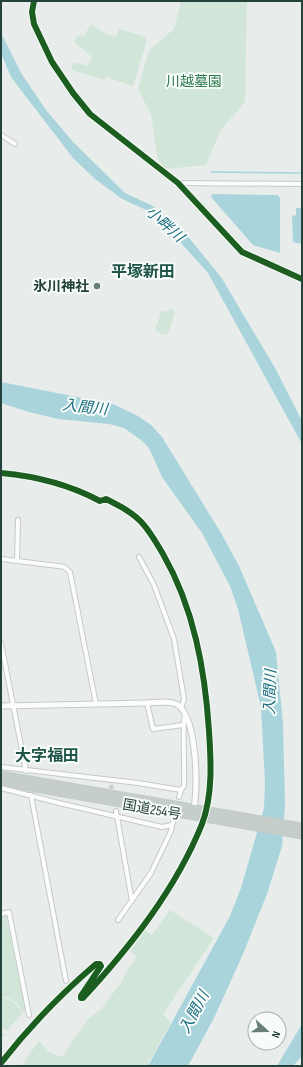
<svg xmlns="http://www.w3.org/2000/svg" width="303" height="1067" viewBox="0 0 303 1067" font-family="'Sofia Sans Condensed','Noto Sans JP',sans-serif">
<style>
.green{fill:#d1e6d8}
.water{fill:#a9d4db}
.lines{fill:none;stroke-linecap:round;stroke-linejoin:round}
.stream{stroke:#a9d4db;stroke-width:1.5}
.minor-tunnel{stroke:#c1cbc8;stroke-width:4;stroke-dasharray:4 2;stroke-linecap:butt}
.minor-casing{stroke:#c5cac8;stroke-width:6}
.tertiary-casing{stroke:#c5cac8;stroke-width:7}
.trunk-casing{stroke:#c3ccc9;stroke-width:9}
.minor{stroke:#fcfcfc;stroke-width:4}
.tertiary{stroke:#fcfcfc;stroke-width:5}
.trunk{stroke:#c6cecc;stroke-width:7}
.cycleway-casing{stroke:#f7fbf9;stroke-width:8}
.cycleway{stroke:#1b5e20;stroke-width:6}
.poi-dot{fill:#697e78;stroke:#f7fbf9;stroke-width:1.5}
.labels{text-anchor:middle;stroke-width:4;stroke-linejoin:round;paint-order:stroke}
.park-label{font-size:14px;fill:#2d7a4b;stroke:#f7fbf9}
.poi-label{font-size:14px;font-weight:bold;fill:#24423a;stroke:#f7fbf9;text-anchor:end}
.street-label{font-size:14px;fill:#24423a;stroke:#f7fbf9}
.water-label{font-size:15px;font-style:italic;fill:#1c6f80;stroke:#f7fbf9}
.quarter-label{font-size:16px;font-weight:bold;fill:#1f5548;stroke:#f7fbf9}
</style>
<rect width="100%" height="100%" fill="#e8edeb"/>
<!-- green -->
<g class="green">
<polygon points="181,1 247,1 245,102 220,131 206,165 166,169 158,160 151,115 138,89 148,54 152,48 174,29"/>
<polygon points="91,24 102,32 116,37 119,29 146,37 147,40 133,86 106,77 105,80 71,70 73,62 87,66 92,57 74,42 78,35 84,36"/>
<polygon points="171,307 175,313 168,334 160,335 161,333 155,330 162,310 167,312"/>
<polygon points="170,910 214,938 163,1014 171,1022 147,1066 21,1066 39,1041 50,1053 62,1057 83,1026 88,1019 102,1008 123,980 124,976 137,957 130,951 144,930 152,935"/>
<polygon points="6,915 26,1010 23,1012 16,1002 1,995 1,916"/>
<polygon points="1,996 15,1003 23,1013 7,1030 1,1028"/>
</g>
<!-- water -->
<g class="water">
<polygon points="1,33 21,73 46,110 73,142 125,193 153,206 190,239 221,277 275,368 302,421 302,444 208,273 155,214 122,199 95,179 73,158 11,77 1,53"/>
<polygon points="212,194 278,195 280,198 280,253 253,245 211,197"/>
<polygon points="296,208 302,208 302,244 293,242 292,216 296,215"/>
<polygon points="1,382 113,404 138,416 151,425 162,437 221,533 239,566 276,652 283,724 285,803 282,846 267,894 243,954 214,1018 188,1066 148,1066 230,916 241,888 264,808 265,783 261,707 238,609 230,586 202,533 162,477 149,448 141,440 124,428 109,424 58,419 29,412 1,403"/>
<polygon points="302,1024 302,1056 293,1066 277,1066"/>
</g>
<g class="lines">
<!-- stream -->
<g class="stream">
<polyline points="211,172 302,173"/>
<polyline points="1,1034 3,1035"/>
</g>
<!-- minor-tunnel -->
<polyline class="minor-tunnel" points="111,785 113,795"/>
<!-- minor casing -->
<g class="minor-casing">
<g id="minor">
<polyline points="32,12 34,24 52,62 73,93 90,114 178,183 242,252 302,279"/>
<polyline points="1,135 15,144"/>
<polyline points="178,183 302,184"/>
<polyline points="139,557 154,585 174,639 184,699 181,709"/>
<polyline points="1,559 58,566 64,567 70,572 96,704"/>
<polyline points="17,561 18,520"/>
<polyline points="1,643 26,771"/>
<polyline points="147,703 153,729 183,725"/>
<polyline points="1,767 138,783 181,790"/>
<polyline points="1,788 59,803 162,827 172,825 174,820"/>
<polyline points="31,795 66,981"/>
<path d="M179,797L181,790L184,786C185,775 182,718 185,714"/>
<polyline points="116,811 132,901"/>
<polyline points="1,914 9,912 29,1015"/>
<polyline points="118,920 151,873 171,831 172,825"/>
</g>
</g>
<!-- tertiary casing -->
<g class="tertiary-casing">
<g id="tertiary">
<polyline points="32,12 34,1"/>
<path d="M1,706L147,703C156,703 170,700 178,705C197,719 198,786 194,808"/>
</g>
</g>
<!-- trunk casing -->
<g class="trunk-casing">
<g id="trunk">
<polyline points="1,775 302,827"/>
<polyline points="1,782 302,835"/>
</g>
</g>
<!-- minor -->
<use href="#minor" class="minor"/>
<!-- tertiary -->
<use href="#tertiary" class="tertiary"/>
<!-- trunk -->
<use href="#trunk" class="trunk"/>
<!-- cycleway casing -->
<g class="cycleway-casing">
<g id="cycleway">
<polyline points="34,1 32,12 34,24 52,62 73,93 90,114 178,183 242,252 302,279"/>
<path d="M1,473C35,476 70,485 100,501L106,499C118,505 134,513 143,524C151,533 157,544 163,554C194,608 205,670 209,731C211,761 213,795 202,824C176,889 130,947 83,998H81V996L101,966L100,964H96C61,994 29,1027 1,1063"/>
</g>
</g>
<!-- cycleway -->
<use href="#cycleway" class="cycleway"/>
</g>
<!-- markers -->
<circle class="poi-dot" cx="97" cy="286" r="4"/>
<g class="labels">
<!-- park labels -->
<g class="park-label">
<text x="194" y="86">川越墓園</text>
</g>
<!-- poi labels -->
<g class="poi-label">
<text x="89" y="291">氷川神社</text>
</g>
<!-- street labels -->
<g class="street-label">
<text transform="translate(152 809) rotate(10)" y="5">国道254号</text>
</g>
<!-- water labels -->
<g class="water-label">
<text transform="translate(165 224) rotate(42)" y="5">小畔川</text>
<text transform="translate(85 407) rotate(6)" y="5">入間川</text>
<text transform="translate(270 692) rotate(-88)" y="5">入間川</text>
<text transform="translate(194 1012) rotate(-62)" y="5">入間川</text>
</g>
<!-- quarter labels -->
<g class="quarter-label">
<text x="143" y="277">平塚新田</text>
<text x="47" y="761">大字福田</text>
</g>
</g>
<!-- border -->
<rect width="303" height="1067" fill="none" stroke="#24423a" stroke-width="4"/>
<!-- north arrow -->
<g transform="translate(267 1031) rotate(111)"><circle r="19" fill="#f7fbf9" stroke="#a3b1ad"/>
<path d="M0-3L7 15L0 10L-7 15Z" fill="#697e78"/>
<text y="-6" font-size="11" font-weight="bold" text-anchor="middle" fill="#24423a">N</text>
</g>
</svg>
